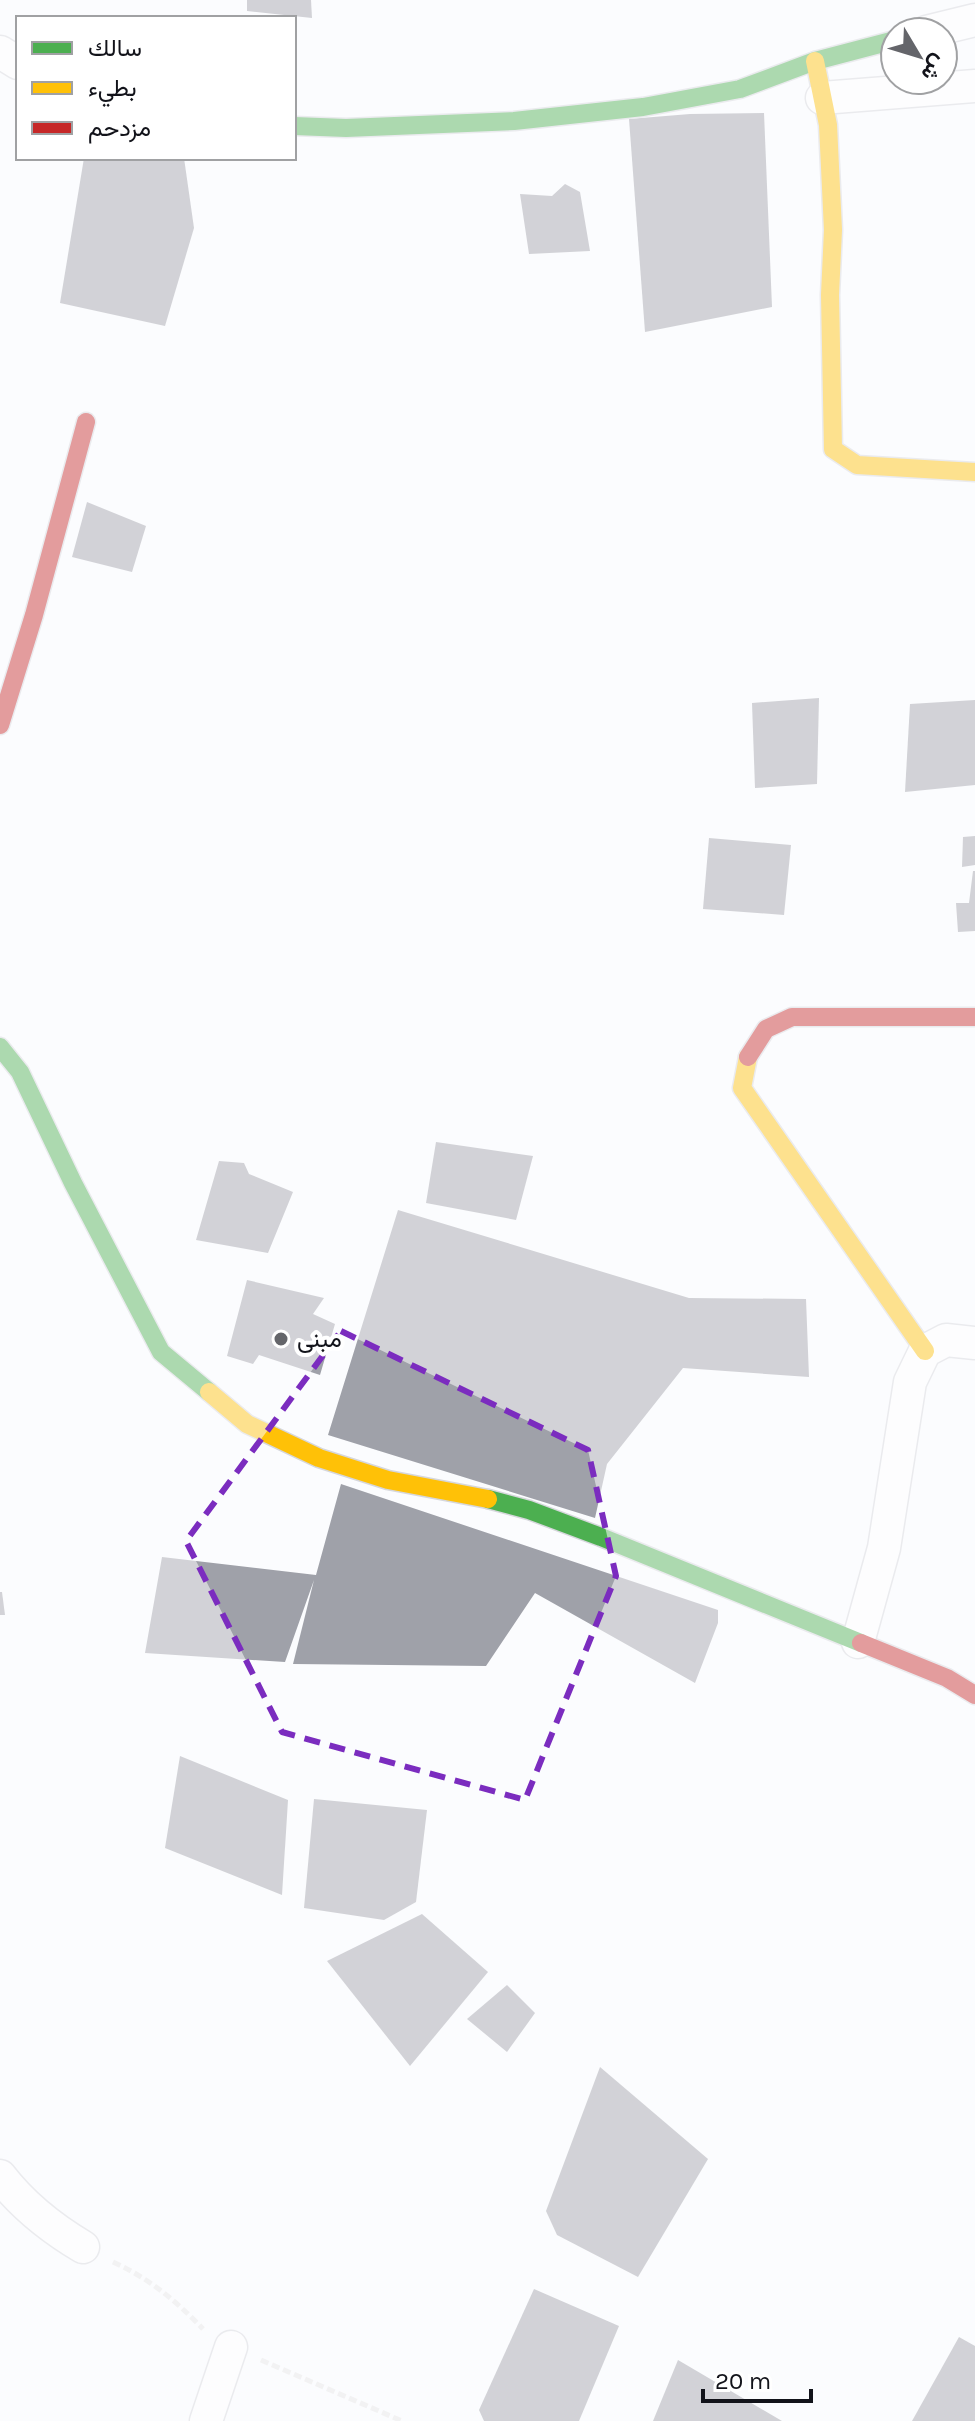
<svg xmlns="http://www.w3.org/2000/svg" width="975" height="2421" viewBox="0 0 975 2421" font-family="Karla,Vazirmatn,sans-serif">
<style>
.building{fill:#9fa1a9}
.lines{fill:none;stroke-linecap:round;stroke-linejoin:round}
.street-casing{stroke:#d6d7dc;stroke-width:35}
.fast-casing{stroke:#d6d7dc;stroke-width:21}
.slow-casing{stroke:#d6d7dc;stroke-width:21}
.jam-casing{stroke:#d6d7dc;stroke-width:21}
.path{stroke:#e6e6e6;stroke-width:5;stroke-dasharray:8 4;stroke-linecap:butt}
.street{stroke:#feffff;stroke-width:32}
.fast{stroke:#4caf50;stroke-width:18}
.slow{stroke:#ffc107;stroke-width:18}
.jam{stroke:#c62828;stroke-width:18}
.marked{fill:none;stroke:#7b2cbf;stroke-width:6;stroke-dasharray:16 10;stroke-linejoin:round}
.poi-dot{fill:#64656a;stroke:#fff;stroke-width:3}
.labels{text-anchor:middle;stroke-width:8;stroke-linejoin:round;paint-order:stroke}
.poi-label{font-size:24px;fill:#12131a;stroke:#fff;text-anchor:start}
</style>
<rect width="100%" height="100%" fill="#fbfcfe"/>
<!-- building -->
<g class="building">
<polygon points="247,0 311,0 312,18 247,11"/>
<polygon points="764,113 772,307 645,332 629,119 690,114"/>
<polygon points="84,158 184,158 194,228 165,326 60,303"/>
<polygon points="565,184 580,192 590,251 529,254 520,194 552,196"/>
<polygon points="87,502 146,526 132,572 72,557"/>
<polygon points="819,698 817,784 755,788 752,703"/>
<polygon points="975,700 975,785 905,792 910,704"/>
<polygon points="975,836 975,865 962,867 963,837"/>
<polygon points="709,838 791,845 784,915 703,909"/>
<polygon points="973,871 975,871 975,931 958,932 956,903 969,903"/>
<polygon points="436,1142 533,1156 516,1220 426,1203"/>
<polygon points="219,1161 244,1163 249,1174 293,1192 268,1253 196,1240"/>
<polygon points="398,1210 689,1298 806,1299 809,1377 683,1368 607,1464 595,1518 328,1435"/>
<polygon points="247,1280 324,1298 313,1314 335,1324 320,1375 259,1355 253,1364 227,1356"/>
<polygon points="341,1484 718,1610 718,1623 695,1683 535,1593 486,1666 293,1664 314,1580 285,1662 145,1653 162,1557 316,1575"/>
<polygon points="0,1592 2,1592 5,1615 0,1615"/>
<polygon points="180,1756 288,1800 282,1895 165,1848"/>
<polygon points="314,1799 427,1810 416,1902 384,1920 304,1908"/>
<polygon points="422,1914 488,1972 410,2066 327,1961"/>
<polygon points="507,1985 535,2013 507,2052 467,2019"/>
<polygon points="600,2067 708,2159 638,2277 557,2235 546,2211"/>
<polygon points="534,2289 619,2326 579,2421 484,2421 479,2410"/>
<polygon points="959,2337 975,2346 975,2421 912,2421"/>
<polygon points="678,2360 782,2421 653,2421"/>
</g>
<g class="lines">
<!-- street casing -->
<g class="street-casing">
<g id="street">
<polyline points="926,32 975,20"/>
<polyline points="0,52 18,63"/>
<polyline points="822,98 975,86"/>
<polyline points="858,1642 884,1548 910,1382 925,1351 946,1340 975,1343"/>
<path d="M0,2176C23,2206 51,2228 83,2247"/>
<polyline points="206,2421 231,2347"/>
</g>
</g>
<!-- fast casing -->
<g class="fast-casing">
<g id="fast">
<polyline points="294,126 346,128 514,121 643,107 740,89 815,61 895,40"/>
<polyline points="0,1047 20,1072 73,1183 161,1352 209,1392"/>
<polyline points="488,1499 529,1510 601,1537 861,1643"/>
</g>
</g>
<!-- slow casing -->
<g class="slow-casing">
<g id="slow">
<polyline points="815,61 828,125 833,230 830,295 833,449 857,465 975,472"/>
<polyline points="748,1057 742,1088 925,1351"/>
<polyline points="209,1392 247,1424 319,1458 388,1480 488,1499"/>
</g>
</g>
<!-- jam casing -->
<g class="jam-casing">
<g id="jam">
<polyline points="0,725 34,615 86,422"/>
<polyline points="748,1057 766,1029 792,1017 975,1017"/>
<polyline points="861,1643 947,1678 975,1695"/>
</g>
</g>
<!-- path -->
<g class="path">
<path d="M113,2262C150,2279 175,2300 203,2329"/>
<polyline points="261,2360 402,2421"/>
</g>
<!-- street -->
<use href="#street" class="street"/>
<!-- fast -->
<use href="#fast" class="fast"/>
<!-- slow -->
<use href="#slow" class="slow"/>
<!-- jam -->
<use href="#jam" class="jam"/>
</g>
<!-- marked area -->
<path d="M0 0H975V2421H0ZM341,1331L588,1450L616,1576L525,1800L282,1732L186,1541Z" fill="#fbfcfe" fill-opacity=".55" fill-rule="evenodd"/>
<path class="marked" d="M341,1331L588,1450L616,1576L525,1800L282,1732L186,1541Z"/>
<!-- markers -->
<circle class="poi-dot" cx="281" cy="1339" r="8"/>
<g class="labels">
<!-- poi labels -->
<g class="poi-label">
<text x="297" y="1347">مبنى</text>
</g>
</g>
<!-- legend -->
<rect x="16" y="16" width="280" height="144" fill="#ffffff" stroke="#a0a1a3" stroke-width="2"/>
<rect x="32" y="42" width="40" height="12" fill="#4caf50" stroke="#a0a1a3" stroke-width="2"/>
<text x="88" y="56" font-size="24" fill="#12131a">سالك</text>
<rect x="32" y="82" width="40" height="12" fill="#ffc107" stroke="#a0a1a3" stroke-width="2"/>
<text x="88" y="96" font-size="24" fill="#12131a">بطيء</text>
<rect x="32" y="122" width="40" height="12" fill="#c62828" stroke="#a0a1a3" stroke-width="2"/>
<text x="88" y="136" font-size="24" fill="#12131a">مزدحم</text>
<!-- north arrow -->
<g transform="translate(919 56) rotate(128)"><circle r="38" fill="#ffffff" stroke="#a0a1a3" stroke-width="2"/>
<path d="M0-6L14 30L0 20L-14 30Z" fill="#64656a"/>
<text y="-12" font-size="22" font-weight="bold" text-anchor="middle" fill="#12131a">ش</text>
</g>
<!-- scale -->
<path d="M703 2389v12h108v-12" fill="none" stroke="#12131a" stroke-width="4"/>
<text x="715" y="2389" font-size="24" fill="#12131a" stroke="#ffffff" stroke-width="6" paint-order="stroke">20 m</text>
</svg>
